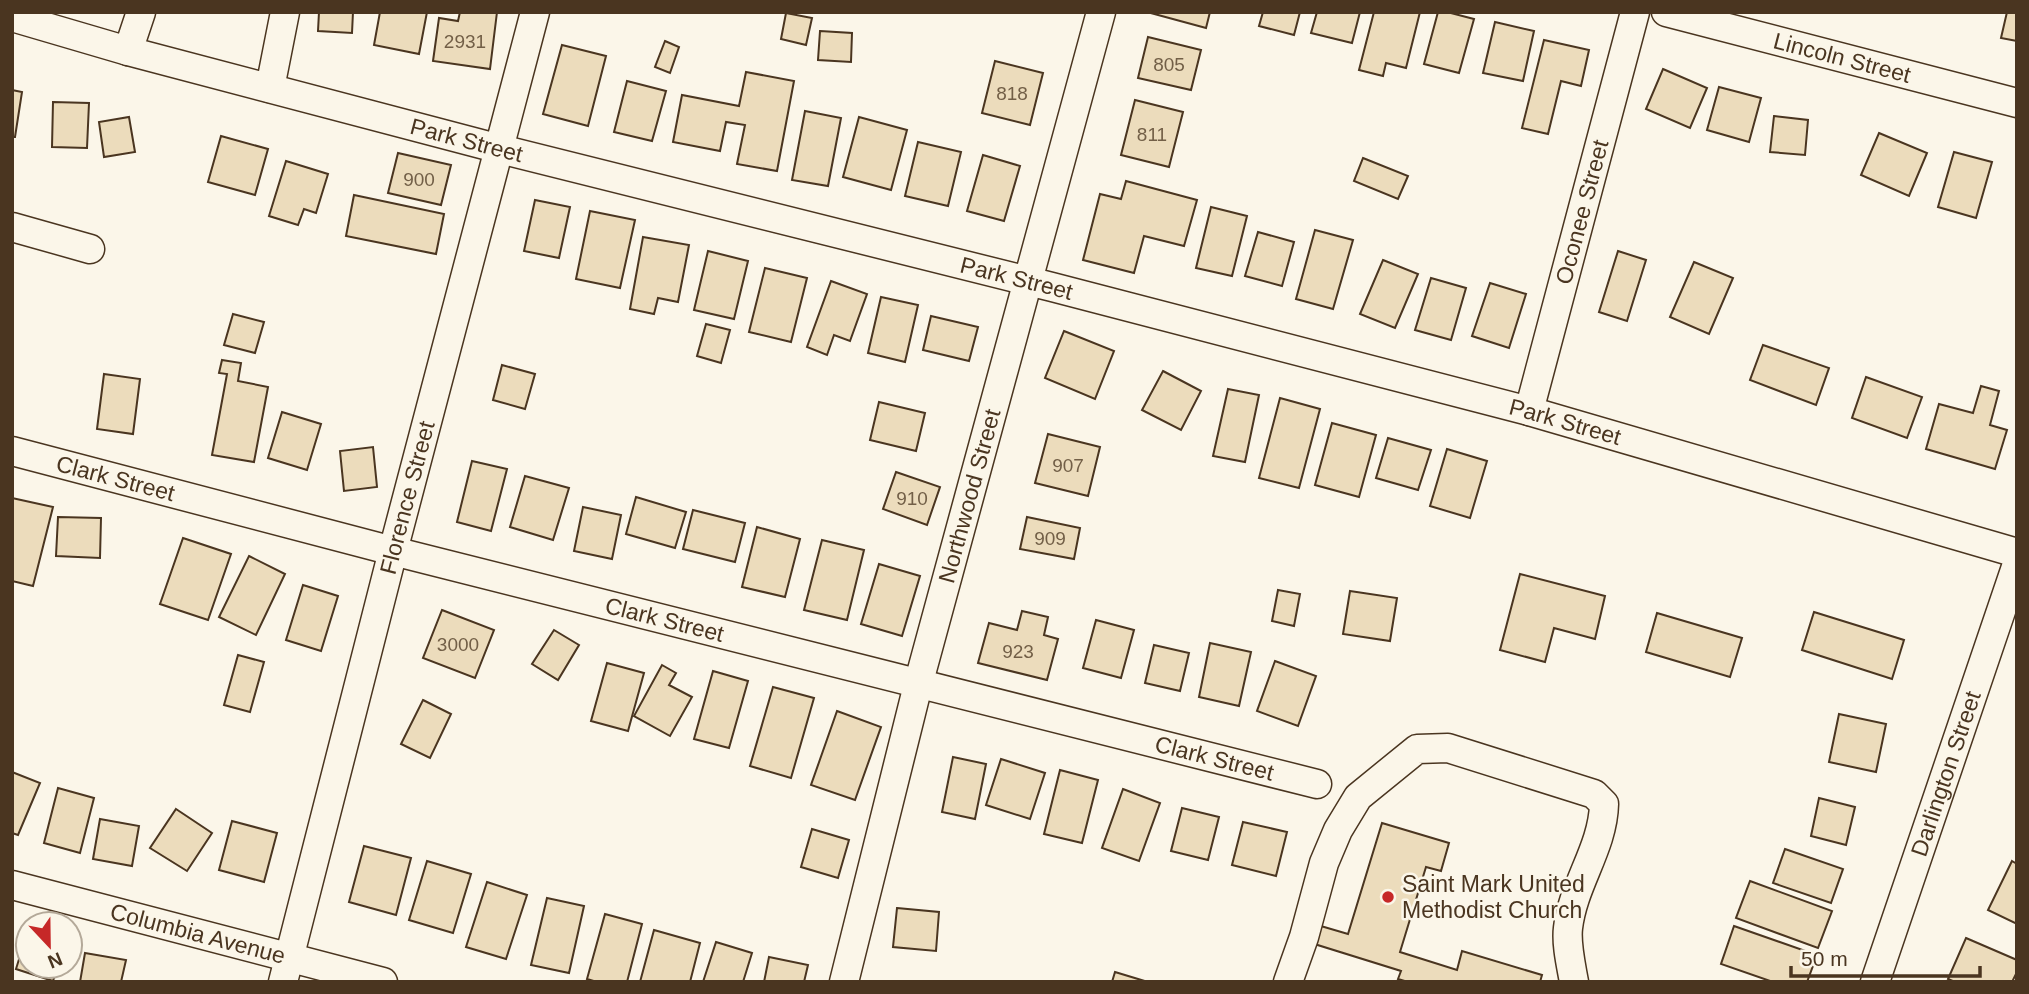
<svg xmlns="http://www.w3.org/2000/svg" width="2029" height="994" viewBox="0 0 2029 994" font-family="Arial,sans-serif">
<style>
.building{fill:#ecdcbc;stroke:#4a3520;stroke-width:2}
.lines{fill:none;stroke-linecap:round;stroke-linejoin:round}
.minor-casing{stroke:#4a3520;stroke-width:31}
.minor{stroke:#fbf6e9;stroke-width:28}
.poi-dot{fill:#c62828;stroke:#fbf6e9;stroke-width:2.5}
.labels{text-anchor:middle;stroke-width:5;stroke-linejoin:round;paint-order:stroke}
.number-label{font-size:19px;fill:#725f47}
.street-label{font-size:23px;fill:#4a3520;stroke:#fbf6e9}
.poi-label{font-size:23px;fill:#4a3520;stroke:#fbf6e9;text-anchor:start}
</style>
<rect width="100%" height="100%" fill="#fbf6e9"/>
<!-- building -->
<g class="building">
<polygon points="319,12 353,12 352,33 318,31"/>
<polygon points="380,12 427,12 419,54 374,45"/>
<polygon points="460,12 497,12 490,69 433,61 439,18 458,21"/>
<polygon points="1147,12 1210,12 1206,28"/>
<polygon points="1263,12 1300,12 1294,35 1259,26"/>
<polygon points="1317,12 1360,12 1352,43 1311,33"/>
<polygon points="1374,12 1420,12 1406,68 1386,63 1383,76 1359,70"/>
<polygon points="1438,12 1447,12 1474,19 1459,73 1424,64"/>
<polygon points="2007,12 2017,12 2017,41 2001,38"/>
<polygon points="786,13 812,18 806,45 781,39"/>
<polygon points="1495,22 1534,31 1523,81 1483,73"/>
<polygon points="820,31 852,33 851,62 818,60"/>
<polygon points="1148,37 1201,50 1191,90 1138,78"/>
<polygon points="1544,40 1589,50 1581,86 1561,81 1548,134 1522,128"/>
<polygon points="665,41 679,47 670,73 655,67"/>
<polygon points="562,45 606,56 588,126 543,114"/>
<polygon points="995,61 1043,73 1030,125 982,113"/>
<polygon points="1663,69 1707,88 1690,128 1646,109"/>
<polygon points="746,72 794,81 777,171 737,164 745,125 726,122 720,151 673,142 682,95 739,106"/>
<polygon points="627,81 666,91 652,141 614,132"/>
<polygon points="1719,87 1761,98 1749,142 1707,130"/>
<polygon points="12,90 22,92 15,137 12,137"/>
<polygon points="1135,100 1183,112 1169,167 1121,155"/>
<polygon points="53,102 89,103 87,148 52,147"/>
<polygon points="805,111 841,118 828,186 792,180"/>
<polygon points="1774,116 1808,120 1805,155 1770,152"/>
<polygon points="129,117 135,152 104,157 99,122"/>
<polygon points="859,117 907,130 891,190 843,177"/>
<polygon points="1879,133 1927,153 1909,196 1861,175"/>
<polygon points="221,136 268,149 255,195 208,182"/>
<polygon points="918,142 961,152 948,206 905,196"/>
<polygon points="1954,152 1992,162 1976,218 1938,207"/>
<polygon points="398,153 451,165 441,205 388,193"/>
<polygon points="983,155 1020,166 1004,221 967,211"/>
<polygon points="1363,158 1408,176 1398,199 1354,181"/>
<polygon points="286,161 328,174 316,213 304,209 298,225 269,216"/>
<polygon points="1126,181 1197,200 1184,246 1144,236 1134,273 1083,260 1100,194 1121,199"/>
<polygon points="354,195 444,214 436,254 346,236"/>
<polygon points="535,200 570,207 559,258 524,251"/>
<polygon points="1211,207 1247,216 1232,276 1196,268"/>
<polygon points="590,211 635,220 620,288 576,279"/>
<polygon points="1315,230 1353,240 1333,309 1296,299"/>
<polygon points="1258,232 1294,242 1282,286 1245,276"/>
<polygon points="643,237 689,245 678,302 658,298 654,314 630,309"/>
<polygon points="708,251 748,261 734,319 694,310"/>
<polygon points="1618,251 1646,260 1627,321 1599,312"/>
<polygon points="1383,260 1418,274 1395,328 1360,314"/>
<polygon points="1694,262 1733,278 1709,334 1670,317"/>
<polygon points="765,268 807,278 791,342 749,332"/>
<polygon points="1431,278 1466,288 1451,340 1415,330"/>
<polygon points="831,281 867,294 850,341 834,335 827,355 807,347"/>
<polygon points="1490,283 1526,294 1509,348 1472,336"/>
<polygon points="881,297 918,305 905,362 868,353"/>
<polygon points="233,314 264,322 255,353 224,345"/>
<polygon points="931,316 978,327 969,361 923,350"/>
<polygon points="706,324 730,330 721,363 697,356"/>
<polygon points="1064,331 1114,351 1095,399 1045,378"/>
<polygon points="1763,345 1829,368 1816,405 1750,380"/>
<polygon points="222,360 241,363 238,381 268,387 254,462 212,455 227,374 219,373"/>
<polygon points="502,365 535,374 525,409 493,400"/>
<polygon points="1163,371 1201,391 1181,430 1142,410"/>
<polygon points="104,374 140,379 133,434 97,429"/>
<polygon points="1866,377 1922,397 1907,438 1852,418"/>
<polygon points="1981,386 1999,391 1990,425 2007,430 1995,469 1926,449 1939,404 1973,413"/>
<polygon points="1228,389 1259,395 1245,462 1213,456"/>
<polygon points="1280,398 1320,409 1299,488 1259,478"/>
<polygon points="879,402 925,413 916,451 870,440"/>
<polygon points="282,412 321,424 307,470 268,458"/>
<polygon points="1332,423 1376,435 1359,497 1315,485"/>
<polygon points="1048,434 1100,447 1088,496 1035,483"/>
<polygon points="1388,438 1431,450 1418,490 1376,478"/>
<polygon points="373,447 377,487 344,491 340,451"/>
<polygon points="1447,449 1487,461 1470,518 1430,506"/>
<polygon points="472,461 507,469 491,531 457,522"/>
<polygon points="896,472 940,487 927,525 883,509"/>
<polygon points="525,476 569,488 553,540 510,527"/>
<polygon points="636,497 686,512 675,548 626,534"/>
<polygon points="12,498 53,507 33,586 12,581"/>
<polygon points="583,507 621,515 612,559 574,551"/>
<polygon points="693,510 745,523 735,562 683,549"/>
<polygon points="58,517 101,518 100,558 56,556"/>
<polygon points="1027,517 1080,528 1074,559 1020,549"/>
<polygon points="757,527 800,539 785,597 742,587"/>
<polygon points="183,538 231,554 208,620 160,604"/>
<polygon points="822,540 864,550 847,620 804,610"/>
<polygon points="249,556 285,574 256,635 219,617"/>
<polygon points="879,564 920,576 902,636 861,624"/>
<polygon points="1520,574 1605,596 1595,639 1554,628 1545,662 1500,650"/>
<polygon points="303,585 338,596 321,651 286,640"/>
<polygon points="1278,590 1300,594 1294,626 1272,621"/>
<polygon points="1350,591 1397,598 1390,641 1343,634"/>
<polygon points="442,610 494,630 475,678 423,658"/>
<polygon points="1022,611 1048,617 1044,635 1058,639 1047,680 978,663 989,623 1017,630"/>
<polygon points="1814,612 1904,640 1892,679 1802,650"/>
<polygon points="1657,613 1742,638 1730,677 1646,652"/>
<polygon points="1096,620 1134,630 1121,678 1083,668"/>
<polygon points="554,630 579,645 558,680 532,664"/>
<polygon points="1210,643 1251,652 1239,706 1199,697"/>
<polygon points="1154,645 1189,653 1180,691 1145,683"/>
<polygon points="238,655 264,662 250,712 224,705"/>
<polygon points="1275,661 1316,676 1298,726 1257,711"/>
<polygon points="607,663 644,673 628,731 591,721"/>
<polygon points="662,665 676,673 669,685 692,697 670,736 634,716"/>
<polygon points="713,671 748,681 729,748 694,739"/>
<polygon points="773,687 814,698 791,778 750,766"/>
<polygon points="423,700 451,714 430,758 401,744"/>
<polygon points="837,711 881,727 855,800 811,785"/>
<polygon points="1839,714 1886,724 1876,772 1829,762"/>
<polygon points="953,757 986,764 975,819 942,812"/>
<polygon points="1001,759 1045,773 1030,819 986,805"/>
<polygon points="1060,770 1098,780 1082,843 1044,834"/>
<polygon points="12,772 40,783 18,835 12,833"/>
<polygon points="58,788 94,798 80,853 44,843"/>
<polygon points="1123,789 1160,803 1139,861 1102,848"/>
<polygon points="1819,798 1855,807 1846,845 1811,836"/>
<polygon points="1182,808 1219,817 1208,860 1171,851"/>
<polygon points="176,809 212,833 187,871 150,848"/>
<polygon points="100,819 139,826 132,866 93,859"/>
<polygon points="232,821 277,833 264,882 219,870"/>
<polygon points="1243,822 1287,832 1276,876 1232,865"/>
<polygon points="1382,823 1449,843 1441,871 1426,867 1400,952 1457,970 1462,951 1542,975 1540,982 1408,982 1398,979 1401,971 1308,942 1314,924 1348,934"/>
<polygon points="812,829 849,840 838,878 801,867"/>
<polygon points="364,846 411,858 396,915 349,902"/>
<polygon points="1785,849 1843,869 1831,903 1773,883"/>
<polygon points="427,861 471,874 453,933 409,920"/>
<polygon points="2012,861 2017,864 2017,924 1988,910"/>
<polygon points="1750,881 1832,911 1818,948 1736,918"/>
<polygon points="487,882 527,895 506,959 466,947"/>
<polygon points="547,898 584,906 569,973 531,965"/>
<polygon points="897,908 939,912 936,951 893,947"/>
<polygon points="605,914 642,924 627,982 597,982 587,979"/>
<polygon points="1734,926 1817,955 1807,982 1773,982 1721,964"/>
<polygon points="28,930 28,966 58,966 53,981 16,969"/>
<polygon points="654,930 700,943 690,982 640,982"/>
<polygon points="1966,938 2017,960 2017,972 2012,982 1955,982 1948,979"/>
<polygon points="716,942 752,953 743,982 703,982"/>
<polygon points="85,953 126,960 121,982 80,982"/>
<polygon points="769,957 808,965 804,982 764,982"/>
<polygon points="1115,972 1148,982 1112,982"/>
</g>
<g class="lines">
<!-- minor casing -->
<g class="minor-casing">
<g id="minor">
<path id="s1" d="M1666,12L2017,103"/>
<path id="s2" d="M12,17L128,51L500,149L1052,287L1529,411L2017,553"/>
<polyline points="128,51 141,12"/>
<polyline points="270,88 285,12"/>
<polyline points="12,227 90,249"/>
<path id="s3" d="M1529,411L1635,12"/>
<path id="s4" d="M12,451L393,551L1317,784"/>
<path id="s5" d="M12,885L383,982"/>
<path id="s6" d="M283,982L393,551L535,12"/>
<path id="s7" d="M844,982L918,685L1101,12"/>
<path d="M1288,982L1304,937L1324,863L1338,830L1358,797L1417,749L1448,748L1594,794L1604,804C1603,848 1573,884 1568,928C1566,944 1571,965 1574,982"/>
<path id="s8" d="M1875,982L2017,564"/>
</g>
</g>
<!-- minor -->
<use href="#minor" class="minor"/>
</g>
<!-- markers -->
<circle class="poi-dot" cx="1388" cy="897" r="7"/>
<g class="labels">
<!-- number labels -->
<g class="number-label">
<text x="465" y="48">2931</text>
<text x="1169" y="71">805</text>
<text x="1012" y="100">818</text>
<text x="1152" y="141">811</text>
<text x="419" y="186">900</text>
<text x="1068" y="472">907</text>
<text x="912" y="505">910</text>
<text x="1050" y="545">909</text>
<text x="458" y="651">3000</text>
<text x="1018" y="658">923</text>
</g>
<!-- street labels -->
<g class="street-label">
<text dy="8" stroke="none"><textPath href="#s1" startOffset="182">Lincoln Street</textPath></text>
<text dy="8" stroke="none"><textPath href="#s2" startOffset="471">Park Street</textPath></text>
<text dy="8" stroke="none"><textPath href="#s3" startOffset="206">Oconee Street</textPath></text>
<text dy="8" stroke="none"><textPath href="#s2" startOffset="1038">Park Street</textPath></text>
<text dy="8" stroke="none"><textPath href="#s2" startOffset="1605">Park Street</textPath></text>
<text dy="8" stroke="none"><textPath href="#s4" startOffset="107">Clark Street</textPath></text>
<text dy="8" stroke="none"><textPath href="#s7" startOffset="502">Northwood Street</textPath></text>
<text dy="8" stroke="none"><textPath href="#s6" startOffset="500">Florence Street</textPath></text>
<text dy="8" stroke="none"><textPath href="#s4" startOffset="674">Clark Street</textPath></text>
<text dy="8" stroke="none"><textPath href="#s4" startOffset="1241">Clark Street</textPath></text>
<text dy="8" stroke="none"><textPath href="#s8" startOffset="220">Darlington Street</textPath></text>
<text dy="8" stroke="none"><textPath href="#s5" startOffset="192">Columbia Avenue</textPath></text>
</g>
<!-- poi labels -->
<g class="poi-label">
<text x="1402" y="892">Saint Mark United<tspan x="1402" dy="26">Methodist Church</tspan></text>
</g>
</g>
<!-- border -->
<rect width="2029" height="994" fill="none" stroke="#4a3520" stroke-width="28"/>
<!-- north arrow -->
<g transform="translate(49 945) rotate(158)"><circle r="33" fill="#fbf6e9" stroke="#b4a999" stroke-width="2"/>
<path d="M0-5L12 26L0 18L-12 26Z" fill="#c62828"/>
<text y="-10" font-size="19" font-weight="bold" text-anchor="middle" fill="#4a3520">N</text>
</g>
<!-- scale -->
<path d="M1791 966v10h189v-10" fill="none" stroke="#4a3520" stroke-width="3.5"/>
<text x="1801" y="966" font-size="21" fill="#4a3520" stroke="#fbf6e9" stroke-width="5" paint-order="stroke">50 m</text>
</svg>
